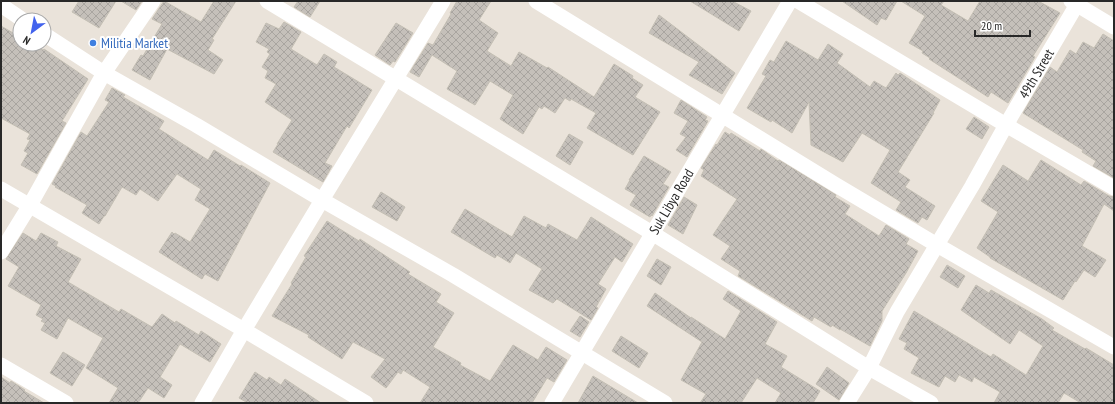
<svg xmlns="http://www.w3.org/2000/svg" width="1115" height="404" viewBox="0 0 1115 404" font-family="'PT Sans Narrow',sans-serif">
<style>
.building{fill:url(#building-cross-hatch);stroke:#c4bfb4}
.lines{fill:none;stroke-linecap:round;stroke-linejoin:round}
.minor{stroke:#fff;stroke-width:15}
.shop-dot{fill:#3f7fe0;stroke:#fff;stroke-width:1.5}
.labels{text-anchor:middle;stroke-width:4;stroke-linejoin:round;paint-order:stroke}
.shop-label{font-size:14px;fill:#366cbe;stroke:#fff;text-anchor:start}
.street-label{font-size:14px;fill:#282828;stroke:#fff}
</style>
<defs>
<pattern id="building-cross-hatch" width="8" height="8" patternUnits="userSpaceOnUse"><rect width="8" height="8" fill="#c5c0ba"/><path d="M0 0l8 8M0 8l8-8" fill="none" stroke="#a9a5a0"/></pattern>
</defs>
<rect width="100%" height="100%" fill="#eae3da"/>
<!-- building -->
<g class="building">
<polygon points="79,1 116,1 99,28 72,12"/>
<polygon points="121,1 142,1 136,10"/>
<polygon points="164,1 201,22 214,1 236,1 212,39 214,40 208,50 223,60 214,74 167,49 150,80 132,70 141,55 143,56 162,24 152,19"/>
<polygon points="298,1 320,1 310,17 294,7"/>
<polygon points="457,1 491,1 479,20 498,33 487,51 511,66 519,52 547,68 548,67 594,97 614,64 633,76 632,78 643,85 635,97 660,112 633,155 587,128 596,113 571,99 570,101 565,98 555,113 544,106 542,109 539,107 523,134 500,119 513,95 490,81 475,105 447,89 457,71 432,55 419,77 410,72 428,43 433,45 451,14 450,13"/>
<polygon points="690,1 732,1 751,11 739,31"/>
<polygon points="842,1 897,1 886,20 881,18 877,25"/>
<polygon points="901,1 944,1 941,5 968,21 980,1 1038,1 1060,13 1033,56 1035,57 1008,103 991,92 988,97 929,59 930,58 922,53 923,51 909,43 925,16"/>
<polygon points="659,15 735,73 722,94 689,75 699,62 649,33"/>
<polygon points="284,22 301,32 291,49 317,65 324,54 337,62 334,67 372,90 349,128 347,126 325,163 332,166 323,182 273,152 278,144 277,144 292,120 265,102 276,84 265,78 268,71 262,67 270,54 267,52 269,49 256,42 266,23 279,29"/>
<polygon points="396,23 413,33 395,62 393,61 390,65 375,55"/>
<polygon points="1,26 20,37 20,44 32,44 43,50 44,49 88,79 62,121 66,123 37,174 21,165 28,153 24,151 30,140 27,139 30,134 1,118"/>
<polygon points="1103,34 1114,41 1114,178 1093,166 1096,161 1082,152 1083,150 1023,113 1050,67 1057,72 1070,50 1076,54 1083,42 1094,48"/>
<polygon points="786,41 818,60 828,44 843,54 837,63 870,87 874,81 886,88 896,73 898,75 900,73 940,100 933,113 934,113 898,172 910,180 905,187 935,206 927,220 922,217 918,223 896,210 901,202 871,183 890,150 862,133 843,162 811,145 809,102 792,133 772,120 771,122 747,108 766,76 762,74 770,60 774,62"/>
<polygon points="112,88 125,95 123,97 164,121 159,129 208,160 214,150 240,166 241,165 270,183 218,281 205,274 202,279 159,252 172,232 174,234 175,233 190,242 210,209 195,200 201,189 177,174 158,201 140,189 136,195 122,187 105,216 104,216 99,224 82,213 87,205 55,187 56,186 52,184 81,132 87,136 109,102 105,100"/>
<polygon points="681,100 707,117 705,120 708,121 687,157 676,150 686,137 680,134 688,121 674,113"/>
<polygon points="974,117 989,127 982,139 966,129"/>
<polygon points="725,132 730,135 731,133 760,151 761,149 778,161 779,160 836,195 835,197 850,206 845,214 879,236 886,225 909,239 906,244 918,251 906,273 882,311 882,321 870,346 840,329 840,330 832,325 831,327 814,317 812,321 738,276 740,271 721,259 730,246 713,235 737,199 701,176 704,170 701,168 716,144 717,145"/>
<polygon points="569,134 583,142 570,165 556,156"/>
<polygon points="644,156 671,172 663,184 669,187 652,216 651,215 650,217 630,205 636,195 625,189 630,180 629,180"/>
<polygon points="1041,160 1081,185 1084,181 1109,196 1114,197 1114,211 1104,204 1082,246 1106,260 1095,277 1084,270 1076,282 1075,281 1063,300 990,258 990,257 977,248 998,212 981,201 1003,165 1028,181"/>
<polygon points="381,192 405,207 397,221 372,207"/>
<polygon points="684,197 697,205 683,234 668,225"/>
<polygon points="465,209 512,237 524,216 546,228 548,224 577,240 591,217 633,244 622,262 615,257 598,284 606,289 596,307 598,308 591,320 557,299 553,303 529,290 542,269 516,253 510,263 497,255 495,258 451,232"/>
<polygon points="327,221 359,241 360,239 410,272 408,274 441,294 436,302 454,313 433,347 461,363 460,365 490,381 513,345 538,360 546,347 567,360 554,382 547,378 532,403 420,403 430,387 403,370 401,374 398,372 386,388 371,377 385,359 353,342 342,359 308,337 309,335 272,316 292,284 291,283 306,257 304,256"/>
<polygon points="23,233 36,241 41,233 58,242 56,246 81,259 68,282 119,312 121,309 152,327 162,314 175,323 176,321 199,335 201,331 221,344 210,362 180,344 160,377 172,385 164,398 148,388 138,403 109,403 118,388 86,368 103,338 68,318 57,339 41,330 45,323 41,321 43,319 36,315 41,305 8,286 19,267 6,259"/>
<polygon points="657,259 671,267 661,285 647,276"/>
<polygon points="947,265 965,276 958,288 940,277"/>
<polygon points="976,285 989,293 991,290 1042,319 1054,328 1052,330 1085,349 1086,348 1114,365 1114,403 1081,403 1064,393 1058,403 994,403 1000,392 974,377 972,382 959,375 955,382 945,376 939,387 911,373 919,358 904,349 907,343 899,339 914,311 991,357 993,354 1026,375 1043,346 1019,330 1010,344 961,310"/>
<polygon points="728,291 777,322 765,344 787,356 781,367 820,391 813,403 775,403 781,393 757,378 741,403 700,403 706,394 681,380 702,342 647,306 655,293 691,318 691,317 725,339 741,311 723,299"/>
<polygon points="580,316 589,322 580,337 570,331"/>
<polygon points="621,336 648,353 639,368 612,351"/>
<polygon points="63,352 85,365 72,386 50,373"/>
<polygon points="827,367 849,383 839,400 816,384"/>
<polygon points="255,372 267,380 269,377 281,385 285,379 321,403 248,403 239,398"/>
<polygon points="593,376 638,403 578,403"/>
<polygon points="1,377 10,383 11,381 25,390 24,391 44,403 1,403"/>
</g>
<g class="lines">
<!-- minor -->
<g class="minor">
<polyline points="267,1 652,233 869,368 931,403"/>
<polyline points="536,1 836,185 937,245 1114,347"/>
<polyline points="798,1 1006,125 1114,188"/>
<polyline points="1071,1 1114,27"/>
<polyline points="1,5 23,20"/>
<polyline points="44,34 104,73 196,125 322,200 453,275 665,403"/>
<polyline points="1,189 244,330 366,403"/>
<polyline points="1,252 30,205 104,73 153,1"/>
<polyline points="1,365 66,403"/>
<polyline points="202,403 244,330 322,200 443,1"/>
<path id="s1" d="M552,403L790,1"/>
<path id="s2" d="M847,403L869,368L897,312L972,186L1006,125L1079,1"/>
</g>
</g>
<!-- markers -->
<circle class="shop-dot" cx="93" cy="43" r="4"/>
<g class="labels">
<!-- shop labels -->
<g class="shop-label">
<text x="101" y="48">Militia Market</text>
</g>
<!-- street labels -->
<g class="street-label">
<text dy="5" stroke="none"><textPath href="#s2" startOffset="380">49th Street</textPath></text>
<text dy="5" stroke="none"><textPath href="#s1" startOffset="234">Suk Libya Road</textPath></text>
</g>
</g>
<!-- border -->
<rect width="1115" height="404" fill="none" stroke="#282828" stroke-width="4"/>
<!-- north arrow -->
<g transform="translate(32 32) rotate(212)"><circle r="19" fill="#ffffff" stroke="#a9a9a9"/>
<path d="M0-3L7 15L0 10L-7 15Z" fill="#4363ed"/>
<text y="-6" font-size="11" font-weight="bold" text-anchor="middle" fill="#282828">N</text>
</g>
<!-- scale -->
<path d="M975 30v6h55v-6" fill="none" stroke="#282828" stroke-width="2"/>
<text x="981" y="30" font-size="12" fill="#282828" stroke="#ffffff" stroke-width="3" paint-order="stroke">20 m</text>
</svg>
